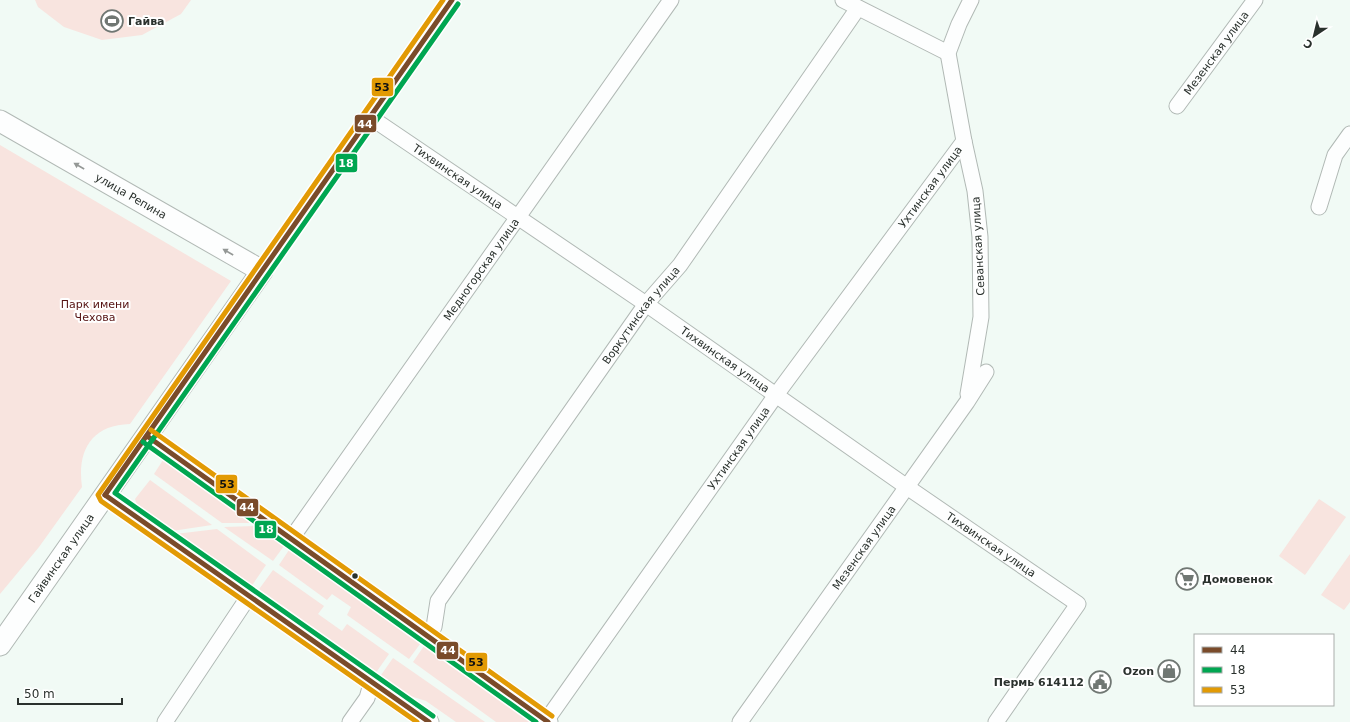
<svg xmlns="http://www.w3.org/2000/svg" width="1350" height="722" viewBox="0 0 1350 722" font-family="'DejaVu Sans',sans-serif">
<style>
.green{fill:#f8e4df}
.lines{fill:none;stroke-linecap:round;stroke-linejoin:round}
.minor-casing{stroke:#b1b9b5;stroke-width:17}
.tertiary-casing{stroke:#b1b9b5;stroke-width:21}
.secondary-casing{stroke:#b1b9b5;stroke-width:23}
.minor{stroke:#fdfefe;stroke-width:15}
.tertiary{stroke:#fdfefe;stroke-width:19}
.secondary{stroke:#fdfefe;stroke-width:21}
.bus-1-casing{stroke:#fff;stroke-width:8}
.bus-2-casing{stroke:#fff;stroke-width:8}
.bus-3-casing{stroke:#fff;stroke-width:8}
.bus-1{stroke:#7a4b2a;stroke-width:5}
.bus-2{stroke:#00a651;stroke-width:5}
.bus-3{stroke:#e29a04;stroke-width:5}
.oneway{fill:#949896}
.bus-dot{fill:#2a312d;stroke:#fff;stroke-width:1.5}
.labels{text-anchor:middle;stroke-width:4;stroke-linejoin:round;paint-order:stroke}
.poi-label{font-size:11px;font-weight:bold;fill:#2a312d;stroke:#fff;text-anchor:start}
.street-label{font-size:11px;fill:#2a312d;stroke:#fff}
.park-label{font-size:11px;fill:#551212;stroke:#fff}
.line-badge{stroke:#fff;stroke-width:1.5}
.badge-label{font-size:11px;text-anchor:middle;font-weight:bold;fill:#fff}
.pale-badge-label{font-size:11px;text-anchor:middle;font-weight:bold;fill:#111}
</style>
<rect width="100%" height="100%" fill="#f1faf5"/>
<!-- green -->
<g class="green">
<polygon points="35,0 191,0 181,14 142,35 102,40 64,27 38,7"/>
<path d="M0,145L231,281L130,424C91,425 77,451 82,487L39,547L0,594Z"/>
<polygon points="163,460 251,523 222,523 154,474"/>
<polygon points="150,480 212,525 172,531 138,508 135,499"/>
<polygon points="1319,499 1346,517 1305,575 1279,556"/>
<polygon points="255,526 284,546 273,561 224,527"/>
<polygon points="217,529 266,565 251,587 175,534"/>
<polygon points="289,550 420,644 409,659 347,615 351,607 332,594 327,600 279,565"/>
<polygon points="1350,554 1350,602 1344,610 1321,595"/>
<polygon points="273,570 324,606 318,614 342,631 347,624 389,654 375,674 257,592"/>
<polygon points="424,646 531,722 496,722 413,662"/>
<polygon points="393,658 485,722 456,722 426,701 407,695 379,678"/>
</g>
<g class="lines">
<!-- minor casing -->
<g class="minor-casing">
<g id="minor">
<polyline points="843,0 948,53"/>
<path id="s1" d="M1177,106L1255,0"/>
<path id="s2" d="M370,117L646,304L907,487L1078,604L996,722"/>
<polyline points="1319,207 1335,155 1350,134"/>
<polyline points="262,271 452,0"/>
<polyline points="968,394 981,317 980,237 975,191 964,141 948,53 959,24 971,0"/>
<path id="s3" d="M291,539L671,0"/>
<path id="s4" d="M434,627L438,601L646,304L680,265L858,8"/>
<path id="s5" d="M546,721L776,395L964,141"/>
<polyline points="165,722 249,596"/>
<polyline points="350,722 367,698 369,691"/>
<path id="s6" d="M740,722L967,402L986,372"/>
</g>
</g>
<!-- tertiary casing -->
<g class="tertiary-casing">
<g id="tertiary">
<polyline points="147,436 548,722"/>
<polyline points="105,495 429,722"/>
</g>
</g>
<!-- secondary casing -->
<g class="secondary-casing">
<g id="secondary">
<path id="s7" d="M0,121L262,271L0,645"/>
</g>
</g>
<!-- minor -->
<use href="#minor" class="minor"/>
<!-- tertiary -->
<use href="#tertiary" class="tertiary"/>
<!-- secondary -->
<use href="#secondary" class="secondary"/>
<!-- bus-1 casing -->
<g class="bus-1-casing">
<g id="bus-1">
<polyline points="147,436 548,722"/>
<polyline points="105,495 452,0"/>
<polyline points="105,495 429,722"/>
</g>
</g>
<!-- bus-2 casing -->
<g class="bus-2-casing">
<g id="bus-2">
<polyline points="143,442 536,722"/>
<polyline points="433,716 115,493 458,4"/>
</g>
</g>
<!-- bus-3 casing -->
<g class="bus-3-casing">
<g id="bus-3">
<polyline points="151,430 552,716"/>
<polyline points="417,722 101,501 98,495 443,0"/>
</g>
</g>
<!-- bus-1 -->
<use href="#bus-1" class="bus-1"/>
<!-- bus-2 -->
<use href="#bus-2" class="bus-2"/>
<!-- bus-3 -->
<use href="#bus-3" class="bus-3"/>
</g>
<!-- one-way arrows -->
<defs><path id="oneway-solid" d="M-6-.8H1V-3.2L6.5 0L1 3.2V.8H-6Z"/></defs>
<g class="oneway">
<use href="#oneway-solid" transform="translate(79 166) rotate(-150)"/>
<use href="#oneway-solid" transform="translate(228 252) rotate(-150)"/>
</g>
<!-- icons -->
<defs>
<g id="stadium-ring" transform="scale(1.15)"><circle r="9.5" fill="#fff" stroke="#707773" stroke-width="1.5"/><path d="M0-5a6.5 5 0 1 0 0 10a6.5 5 0 1 0 0-10ZM-3.5-1.8h7v3.6h-7Z" fill="#707773"/></g>
<g id="supermarket-ring" transform="scale(1.15)"><circle r="9.5" fill="#fff" stroke="#707773" stroke-width="1.5"/><path d="M-6-5.5h2.5l.6 2H6L4.5 2H-2.5L-4.4-4H-6ZM-1.5 3.2a1.3 1.3 0 1 0 .1 0ZM3 3.2a1.3 1.3 0 1 0 .1 0Z" fill="#707773"/></g>
<g id="shop-ring" transform="scale(1.15)"><circle r="9.5" fill="#fff" stroke="#707773" stroke-width="1.5"/><path d="M-5-2.5h2.3a2.7 3.5 0 0 1 5.4 0H5L5.5 6h-11ZM-1.5-2.5h3a1.5 2.3 0 0 0-3 0Z" fill="#707773"/></g>
<g id="civic-ring" transform="scale(1.15)"><circle r="9.5" fill="#fff" stroke="#707773" stroke-width="1.5"/><path d="M-.6-6.5H3V-4.5H.6V-3L4-1V1h2V6H-6V1h2V-1L-.6-3ZM-1.2 2.5V6h2.4V2.5Z" fill="#707773"/></g>
</defs>
<g fill-rule="evenodd">
<use href="#stadium-ring" x="112" y="21"/>
<use href="#supermarket-ring" x="1187" y="579"/>
<use href="#shop-ring" x="1169" y="671"/>
<use href="#civic-ring" x="1100" y="682"/>
</g>
<!-- markers -->
<circle class="bus-dot" cx="355" cy="576" r="3.5"/>
<g class="labels">
<!-- poi labels -->
<g class="poi-label">
<text x="128" y="25">Гайва</text>
<text x="1202" y="583">Домовенок</text>
<text x="1154" y="675" text-anchor="end">Ozon</text>
<text x="1084" y="686" text-anchor="end">Пермь 614112</text>
</g>
<!-- street labels -->
<g class="street-label">
<text dy="4" stroke="none"><textPath href="#s1" startOffset="66">Мезенская улица</textPath></text>
<text dy="4" stroke="none"><textPath href="#s2" startOffset="106">Тихвинская улица</textPath></text>
<text dy="4" stroke="none"><textPath href="#s5" startOffset="658">Ухтинская улица</textPath></text>
<text dy="4" stroke="none"><textPath href="#s7" startOffset="151">улица Репина</textPath></text>
<text transform="translate(978 246) rotate(-93)" y="4">Севанская улица</text>
<text dy="4" stroke="none"><textPath href="#s3" startOffset="330">Медногорская улица</textPath></text>
<text dy="4" stroke="none"><textPath href="#s4" startOffset="377">Воркутинская улица</textPath></text>
<text dy="4" stroke="none"><textPath href="#s2" startOffset="430">Тихвинская улица</textPath></text>
<text dy="4" stroke="none"><textPath href="#s5" startOffset="334">Ухтинская улица</textPath></text>
<text dy="4" stroke="none"><textPath href="#s2" startOffset="754">Тихвинская улица</textPath></text>
<text dy="4" stroke="none"><textPath href="#s6" startOffset="214">Мезенская улица</textPath></text>
<text transform="translate(61 558) rotate(-55)" y="4">Гайвинская улица</text>
</g>
<!-- park labels -->
<g class="park-label">
<text x="95" y="308">Парк имени<tspan x="95" dy="13">Чехова</tspan></text>
</g>
</g>
<g class="line-badge">
<rect x="371" y="77" width="23" height="20" rx="4" fill="#e29a04"/>
<rect x="354" y="114" width="23" height="19" rx="4" fill="#7a4b2a"/>
<rect x="335" y="153" width="23" height="20" rx="4" fill="#00a651"/>
<rect x="215" y="474" width="23" height="20" rx="4" fill="#e29a04"/>
<rect x="236" y="498" width="23" height="19" rx="4" fill="#7a4b2a"/>
<rect x="254" y="520" width="23" height="19" rx="4" fill="#00a651"/>
<rect x="436" y="641" width="23" height="19" rx="4" fill="#7a4b2a"/>
<rect x="465" y="652" width="23" height="20" rx="4" fill="#e29a04"/>
</g>
<g class="badge-label">
<text x="365" y="128">44</text>
<text x="346" y="167">18</text>
<text x="247" y="511">44</text>
<text x="266" y="533">18</text>
<text x="448" y="654">44</text>
</g>
<g class="pale-badge-label">
<text x="382" y="91">53</text>
<text x="227" y="488">53</text>
<text x="476" y="666">53</text>
</g>
<!-- legend -->
<rect x="1194" y="634" width="140" height="72" fill="#ffffff" stroke="#aaadab"/>
<rect x="1202" y="647" width="20" height="6" fill="#7a4b2a" stroke="#aaadab"/>
<text x="1230" y="654" font-size="12" fill="#2a312d">44</text>
<rect x="1202" y="667" width="20" height="6" fill="#00a651" stroke="#aaadab"/>
<text x="1230" y="674" font-size="12" fill="#2a312d">18</text>
<rect x="1202" y="687" width="20" height="6" fill="#e29a04" stroke="#aaadab"/>
<text x="1230" y="694" font-size="12" fill="#2a312d">53</text>
<!-- north arrow -->
<g transform="translate(1314 36) rotate(215)" stroke="#ffffff" stroke-width="3" paint-order="stroke">
<path d="M0-3L7 15L0 10L-7 15Z" fill="#2a312d"/>
<text y="-6" font-size="11" font-weight="bold" text-anchor="middle" fill="#2a312d">С</text>
</g>
<!-- scale -->
<path d="M18 698v6h104v-6" fill="none" stroke="#2a312d" stroke-width="2"/>
<text x="24" y="698" font-size="12" fill="#2a312d" stroke="#ffffff" stroke-width="3" paint-order="stroke">50 m</text>
</svg>
